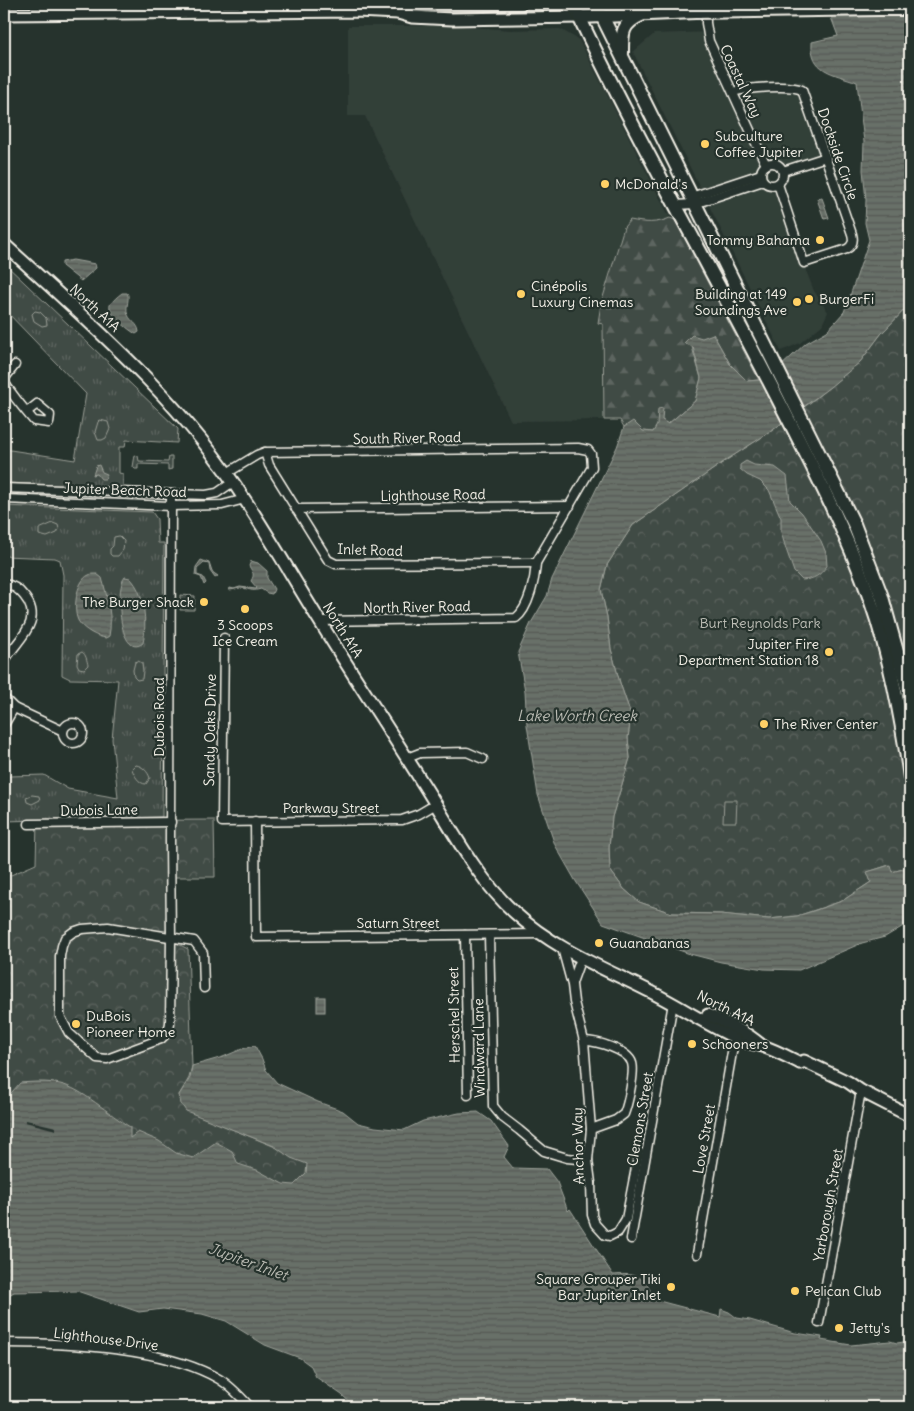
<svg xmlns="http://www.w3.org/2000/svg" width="914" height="1411" viewBox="0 0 914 1411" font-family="Delius,sans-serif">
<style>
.built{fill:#333f39}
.grass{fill:url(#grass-tufts);stroke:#9a9e96}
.forest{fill:url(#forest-firs);stroke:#9a9e96}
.park{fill:url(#park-crowns);stroke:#9a9e96}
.garden{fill:#414b45;stroke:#9a9e96}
.water{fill:url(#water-rules);stroke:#9fa39b}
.pier{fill:#26332d}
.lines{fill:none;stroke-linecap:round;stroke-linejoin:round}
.street-casing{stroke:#f4f1e8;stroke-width:11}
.secondary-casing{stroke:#f4f1e8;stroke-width:15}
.primary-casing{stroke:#f4f1e8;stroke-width:16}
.street{stroke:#26332d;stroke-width:8}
.secondary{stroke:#26332d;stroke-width:11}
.primary{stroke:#26332d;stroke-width:12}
.primary-bridge-casing{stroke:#f4f1e8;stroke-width:16;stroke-linecap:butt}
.primary-bridge{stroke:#26332d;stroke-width:12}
.poi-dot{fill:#ffd166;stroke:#26332d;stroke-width:2}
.labels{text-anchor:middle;stroke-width:4.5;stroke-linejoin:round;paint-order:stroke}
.street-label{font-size:14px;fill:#f4f1e8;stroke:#26332d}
.poi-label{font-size:14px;fill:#f4f1e8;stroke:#26332d;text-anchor:start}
.park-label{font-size:14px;fill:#bebfb7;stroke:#26332d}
.water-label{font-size:15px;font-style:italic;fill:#bcbdb5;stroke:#26332d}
</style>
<defs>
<pattern id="grass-tufts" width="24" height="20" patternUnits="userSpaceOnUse" patternTransform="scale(1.25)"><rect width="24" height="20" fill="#414b45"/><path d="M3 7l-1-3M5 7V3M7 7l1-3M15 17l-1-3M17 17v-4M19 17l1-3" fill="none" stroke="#5d6560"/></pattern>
<pattern id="forest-firs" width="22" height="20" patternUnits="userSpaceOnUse" patternTransform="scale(1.25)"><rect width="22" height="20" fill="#414b45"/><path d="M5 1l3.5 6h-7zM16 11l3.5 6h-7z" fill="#5d6560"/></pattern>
<pattern id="park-crowns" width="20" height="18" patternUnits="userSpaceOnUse" patternTransform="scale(1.25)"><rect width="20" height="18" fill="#414b45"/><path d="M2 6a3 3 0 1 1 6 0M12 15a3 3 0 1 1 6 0" fill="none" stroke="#5d6560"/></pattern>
<pattern id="water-rules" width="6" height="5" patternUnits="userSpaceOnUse" patternTransform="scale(1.25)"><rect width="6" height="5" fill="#676f68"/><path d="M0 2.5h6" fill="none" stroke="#565a55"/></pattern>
</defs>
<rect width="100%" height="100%" fill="#26332d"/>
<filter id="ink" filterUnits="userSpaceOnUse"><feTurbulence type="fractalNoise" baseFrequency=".02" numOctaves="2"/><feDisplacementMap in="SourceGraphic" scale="10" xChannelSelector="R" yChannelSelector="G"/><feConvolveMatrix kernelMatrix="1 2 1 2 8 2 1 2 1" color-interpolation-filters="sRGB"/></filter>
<g filter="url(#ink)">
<!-- built -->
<g class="built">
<polygon points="348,26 460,26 510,30 560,29 579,40 670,218 660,222 648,224 630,220 603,314 604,420 511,421 365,116 348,116"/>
<polygon points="711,32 734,82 804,81 829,152 767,171 814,291 828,312 822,325 800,343 781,351 633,52 654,34"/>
</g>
<!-- grass -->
<g class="grass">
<polygon points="4,263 178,429 177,443 126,440 125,447 119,447 119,473 123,474 123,488 4,483 4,449 75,460 86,394 4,309"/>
<polygon points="135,455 138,456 139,461 168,462 169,457 172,457 172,469 168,470 168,465 138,464 138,469 135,469 133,467"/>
<polygon points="4,506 152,512 157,519 158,543 164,543 162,817 4,821 4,779 10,776 44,775 68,789 118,798 112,739 118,680 70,679 62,675 63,575 60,560 55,558 4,556"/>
</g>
<!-- forest -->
<path class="forest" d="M670,218L675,220L759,380L747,381L730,364L713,334L692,347L701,378L695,401L668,424L662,420L653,432L643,431L633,422L624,427L620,420H604L603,324L598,323L601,304L624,227L630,220C646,223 656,224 670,218Z"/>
<!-- park -->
<g class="park">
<polygon points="910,304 910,867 892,872 889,865 868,872 871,882 842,901 797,916 769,919 721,914 672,913 639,902 624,889 610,870 609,847 612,817 630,758 628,738 631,715 620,683 611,649 607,617 601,590 607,565 633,525 728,459 770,432 811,402 860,362 881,334"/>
<polygon points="180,595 195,596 194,610 180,610"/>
<polygon points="214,820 215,877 172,877 174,942 188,949 192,1066 189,1078 179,1095 186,1110 285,1151 308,1164 307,1173 295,1186 283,1185 232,1173 130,1139 4,1116 4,878 36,864 37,821"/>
</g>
<!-- garden -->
<g class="garden">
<polygon points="35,311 40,312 46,318 47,325 42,326 34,321 32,314"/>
<polygon points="100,420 108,422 110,429 106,438 102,440 98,440 95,432 98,422"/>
<polygon points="53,523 58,525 59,529 57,533 47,537 39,535 39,529"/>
<polygon points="119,536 124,541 123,550 118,556 112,556 110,554 110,549 113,546 114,537"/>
<path d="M82,652C86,654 87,661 88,665L84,669L79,668L77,664L78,654Z"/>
<polygon points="138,661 142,663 143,671 142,679 137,680 134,677 133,670 135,662"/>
<path d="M136,765C143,766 148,772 150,778L146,784C139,784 134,775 132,769Z"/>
<polygon points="32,795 39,796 40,800 32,804 27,802 26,797"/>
<polygon points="724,800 737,800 736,822 723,822"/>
</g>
<!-- water -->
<g class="water">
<path d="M826,4H910V304L881,334L860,362L830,387L770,432L728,459L633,525L607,565L601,590L607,617L611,649L620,683L631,715L628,738L630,758L612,817L609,847L610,870L624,889L639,902L672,913L721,914L769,919L797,916L816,910L842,901L871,882L867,872L890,865L892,872L910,867V922L885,937L862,943L799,970L764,969L721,962L690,954L603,923L575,880L555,845L538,795L527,725L525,691L518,652L531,623L547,596L552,579L617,447L624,427L633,421L643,431L653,432L657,425L658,409L663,408L662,420L668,424L695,401L701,378L693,347L684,343L692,335L702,338L713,334L730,364L747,381L759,380L779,368L806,343L827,331L844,312L849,299L869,240L865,223L866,200L863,170L864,142L857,82C833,73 810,72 812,42L838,36Z"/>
<polygon points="822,198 829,218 824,219 817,199"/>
<polygon points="73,260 95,264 96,268 81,281 62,266 62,262"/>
<path d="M122,293H127L128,295C129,301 125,309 128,315C131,322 138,323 139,332L136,334C130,331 107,313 110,305C112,301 118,296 122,293Z"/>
<path d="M746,461L754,465L775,467L787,476L790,501L802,513L821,541L826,553L827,566C819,576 815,579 802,580L794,572L786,549L781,532V518L769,490L760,481L747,475L740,469V465Z"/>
<polygon points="99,465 102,472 107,474 105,479 101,479 97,474 93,475 96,466"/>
<polygon points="201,560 209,563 212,572 218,576 215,578 210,571 209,564 204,563 197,569 197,575 203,577 206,583 204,585 201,577 195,575 196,567"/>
<path d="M251,561L258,563L267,571V578L274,589L272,594L267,593L261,589C250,592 252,589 241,588C237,588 233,590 229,590L230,588L234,589L240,587L256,589L257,588L251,581C255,574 253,573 249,566Z"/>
<path d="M97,574L102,578C107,596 113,618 109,636L106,638C97,637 84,630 79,622C72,612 76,580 89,575C90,574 95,574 97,574Z"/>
<path d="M125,577L130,578C145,593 147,623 143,643C120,661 114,590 125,577Z"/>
<rect x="317" y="997" width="8" height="15"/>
<path d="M255,1046L262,1059L266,1070L277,1083L318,1102L343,1111L358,1123L375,1127L404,1130L423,1121L459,1113L478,1112L491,1121L509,1146L504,1157L513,1168L547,1169L557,1182L568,1211L570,1209L613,1275C626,1274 638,1273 647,1285C651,1291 653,1297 659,1301L720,1317L721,1309L729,1312L737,1318L750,1320L795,1333L822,1337L821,1340L851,1345L890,1341L897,1343L910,1341V1407H355L342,1395L316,1377L311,1366L300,1358L265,1345L226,1321L202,1314L163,1309L139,1312L77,1291L14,1292L4,1298V1101L20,1083C33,1082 47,1081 60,1084C81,1088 110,1115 130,1127V1138L138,1132L159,1141L176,1153L193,1158L216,1142L232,1151L238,1164L257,1170L283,1184L294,1185L306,1173L307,1164L291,1158L274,1146L186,1111L181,1104L179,1095L190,1078L192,1066L223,1057L242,1049Z"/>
</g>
<!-- pier -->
<polygon class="pier" points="26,1120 56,1127 56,1130 25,1122"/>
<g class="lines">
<!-- street casing -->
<g class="street-casing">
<g id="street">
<polyline points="706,4 706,23 709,41 766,165"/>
<path d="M733,92C746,88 791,84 802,90L852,234C854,241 853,245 847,249L804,263L778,184"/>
<circle cx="772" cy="174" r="11"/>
<polyline points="783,171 826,157"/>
<polyline points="691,197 761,174"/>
<polyline points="676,205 694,204 763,181"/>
<polyline points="4,379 15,365"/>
<path d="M4,382C13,396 23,408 34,421L49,423L50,415L37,404L27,412"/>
<polyline points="265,452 269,465 328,560 336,564 536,563"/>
<path d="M227,473L257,455L265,452L578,448L588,450L591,454L592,467L536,563C535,579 529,608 516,618L319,621"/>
<polyline points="4,488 206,495 217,493 233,482"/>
<polyline points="171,495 170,842 171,938 170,1023 168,1032 161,1039 107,1059 97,1058 69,1033 60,1016 60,956 62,946 65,938 73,932 82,929 108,927 194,941 203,953 204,988"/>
<polyline points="4,499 171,506 222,505 245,499"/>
<polyline points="296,509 570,506"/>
<path d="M4,584C12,585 19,589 24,596C46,622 15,641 4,662"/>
<polyline points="224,638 222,822 402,820 419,814 436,804"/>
<polyline points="4,698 14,708 63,731"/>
<circle cx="73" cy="733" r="10"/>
<polyline points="4,725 14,708"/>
<polyline points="407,758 420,753 467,752 483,759"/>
<polyline points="255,821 256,937 541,934"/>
<polyline points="29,824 171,822"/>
<polyline points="465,935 468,1095"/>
<polyline points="489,935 493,1106 502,1117 519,1130 544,1151 567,1158 588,1160"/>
<polyline points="562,948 572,985 574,1002 584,1041 591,1129 588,1160 591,1183 592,1215 595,1224 605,1235 610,1236 618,1232 626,1219 639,1152"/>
<polyline points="572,983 581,958"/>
<path d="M584,1041C597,1041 628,1050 632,1063C635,1072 628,1104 624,1114L616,1120L591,1129"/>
<polyline points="631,1239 673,1003"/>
<polyline points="697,1254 735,1035"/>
<polyline points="819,1323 861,1091"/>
<path d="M4,1343C67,1343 164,1347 219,1379C231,1386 241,1397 250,1407"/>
</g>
</g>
<!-- secondary casing -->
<g class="secondary-casing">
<g id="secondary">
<polyline points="398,13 413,6 521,4"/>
<polyline points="4,14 357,11 398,13 412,17 452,19 580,17"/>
<path d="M4,244C90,323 181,400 245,500C271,539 294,580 319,620C352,674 387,726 420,779C450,825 474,876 515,913C553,948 601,967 647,990C680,1006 711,1028 745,1042C751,1044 757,1044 762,1046C775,1050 788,1057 800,1063L804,1061L848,1082L861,1091L910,1116"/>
<path d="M708,1015C727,1023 745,1031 761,1045"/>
</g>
</g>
<!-- primary casing -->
<g class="primary-casing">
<g id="primary">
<path d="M573,4C636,138 710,266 777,397C811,463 845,529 870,599C890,656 901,717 910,777"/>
<polyline points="596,4 854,524 882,597 910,699"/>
<polyline points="879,9 910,9"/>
<polyline points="580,17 695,12"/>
<path d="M622,53C622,34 621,24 641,15"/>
</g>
</g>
<!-- street -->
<use href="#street" class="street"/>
<!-- secondary -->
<use href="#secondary" class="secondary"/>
<!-- primary -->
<use href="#primary" class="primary"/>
<!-- primary-bridge casing -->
<g class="primary-bridge-casing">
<polyline id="primary-bridge" points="695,12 879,9"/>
</g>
<!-- primary-bridge -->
<use href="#primary-bridge" class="primary-bridge"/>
</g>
</g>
<!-- markers -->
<g class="poi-dot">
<circle cx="705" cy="144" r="5"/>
<circle cx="605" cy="184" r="5"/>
<circle cx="820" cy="240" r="5"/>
<circle cx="521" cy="294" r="5"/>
<circle cx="809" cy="299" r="5"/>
<circle cx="797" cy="302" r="5"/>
<circle cx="204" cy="602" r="5"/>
<circle cx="245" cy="609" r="5"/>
<circle cx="829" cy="652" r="5"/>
<circle cx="764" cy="724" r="5"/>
<circle cx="599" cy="943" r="5"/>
<circle cx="76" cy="1024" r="5"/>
<circle cx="692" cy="1044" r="5"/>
<circle cx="671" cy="1287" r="5"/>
<circle cx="795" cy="1291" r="5"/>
<circle cx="839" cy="1328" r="5"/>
</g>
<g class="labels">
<!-- street labels -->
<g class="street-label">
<text transform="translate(741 81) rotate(65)" y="5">Coastal Way</text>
<text transform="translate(838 154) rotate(71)" y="5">Dockside Circle</text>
<text transform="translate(95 308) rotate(43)" y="5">North A1A</text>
<text transform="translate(407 438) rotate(-1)" y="5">South River Road</text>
<text transform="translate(125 490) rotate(2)" y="5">Jupiter Beach Road</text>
<text transform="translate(433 495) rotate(-1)" y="5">Lighthouse Road</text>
<text transform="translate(370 550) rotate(2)" y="5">Inlet Road</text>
<text transform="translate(417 607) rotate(-1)" y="5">North River Road</text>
<text transform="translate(343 630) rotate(58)" y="5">North A1A</text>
<text transform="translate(159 717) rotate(-90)" y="5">Dubois Road</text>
<text transform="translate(210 730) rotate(-89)" y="5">Sandy Oaks Drive</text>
<text x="331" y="813">Parkway Street</text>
<text transform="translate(99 810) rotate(-1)" y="5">Dubois Lane</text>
<text x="398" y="928">Saturn Street</text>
<text transform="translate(726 1008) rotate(26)" y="5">North A1A</text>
<text transform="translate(454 1015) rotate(-91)" y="5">Herschel Street</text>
<text transform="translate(479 1048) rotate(-91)" y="5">Windward Lane</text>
<text transform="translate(640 1119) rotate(-80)" y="5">Clemons Street</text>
<text transform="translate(704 1139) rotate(-80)" y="5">Love Street</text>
<text transform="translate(578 1146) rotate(-91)" y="5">Anchor Way</text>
<text transform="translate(828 1205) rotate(-80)" y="5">Yarborough Street</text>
<text transform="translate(106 1339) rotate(7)" y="5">Lighthouse Drive</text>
</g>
<!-- poi labels -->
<g class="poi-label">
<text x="715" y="141">Subculture<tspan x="715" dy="16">Coffee Jupiter</tspan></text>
<text x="615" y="189">McDonald's</text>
<text x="810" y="245" text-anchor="end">Tommy Bahama</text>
<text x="531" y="291">Cinépolis<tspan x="531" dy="16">Luxury Cinemas</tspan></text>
<text x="787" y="299" text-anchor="end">Building at 149<tspan x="787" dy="16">Soundings Ave</tspan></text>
<text x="819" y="304">BurgerFi</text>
<text x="194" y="607" text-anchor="end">The Burger Shack</text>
<text x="245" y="630" text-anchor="middle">3 Scoops<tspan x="245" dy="16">Ice Cream</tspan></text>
<text x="819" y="649" text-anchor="end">Jupiter Fire<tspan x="819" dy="16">Department Station 18</tspan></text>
<text x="774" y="729">The River Center</text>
<text x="609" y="948">Guanabanas</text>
<text x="86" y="1021">DuBois<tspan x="86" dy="16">Pioneer Home</tspan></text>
<text x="702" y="1049">Schooners</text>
<text x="661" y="1284" text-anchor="end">Square Grouper Tiki<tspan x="661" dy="16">Bar Jupiter Inlet</tspan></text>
<text x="805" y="1296">Pelican Club</text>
<text x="849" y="1333">Jetty's</text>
</g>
<!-- park labels -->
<g class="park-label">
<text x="760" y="628">Burt Reynolds Park</text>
</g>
<!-- water labels -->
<g class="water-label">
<text x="577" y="721">Lake Worth Creek</text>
<text transform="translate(248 1262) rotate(20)" y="5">Jupiter Inlet</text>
</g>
</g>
<!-- margin -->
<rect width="914" height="1411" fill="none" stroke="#26332d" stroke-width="20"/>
<rect x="10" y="10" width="894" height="1391" fill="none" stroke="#f4f1e8" stroke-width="2" filter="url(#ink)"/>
</svg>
